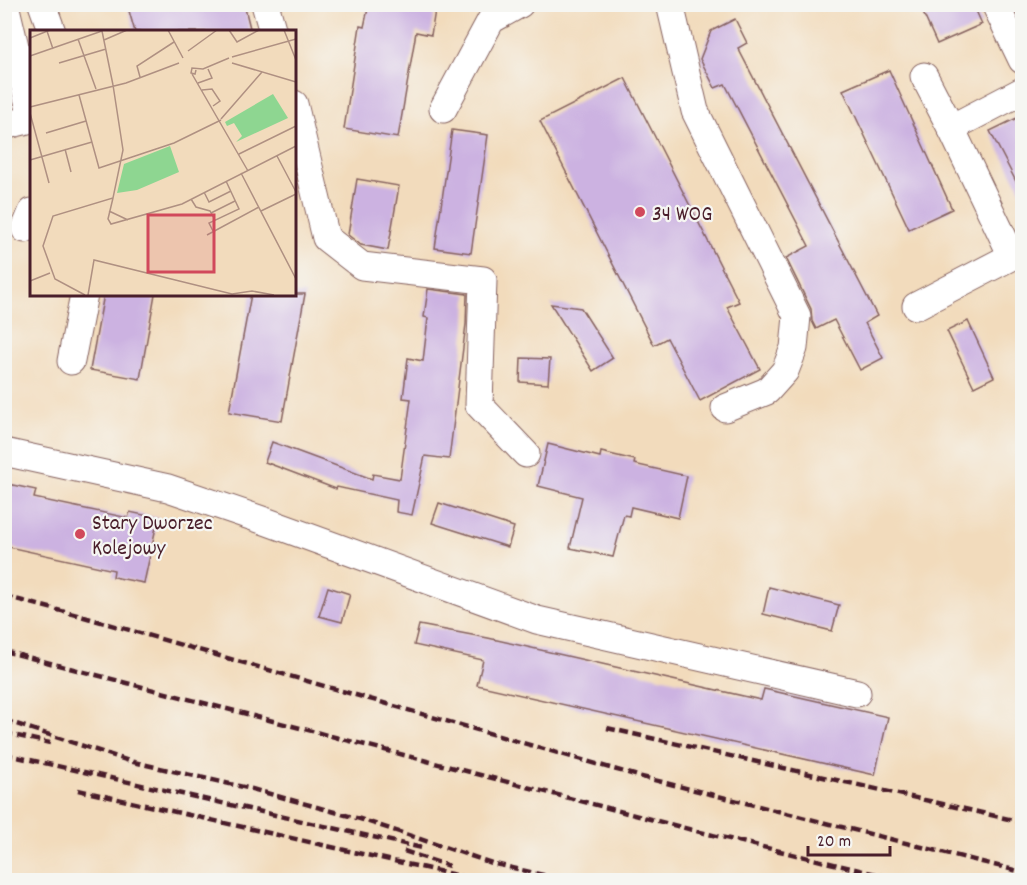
<svg xmlns="http://www.w3.org/2000/svg" width="1027" height="885" viewBox="0 0 1027 885" font-family="Dekko,sans-serif">
<style>
.building{fill:#ccb2e1}
.lines{fill:none;stroke-linecap:round;stroke-linejoin:round}
.minor-casing{stroke:#85615e;stroke-width:29}
.minor{stroke:#fff;stroke-width:27}
.rail{stroke:#4a1f2b;stroke-width:4.5;stroke-dasharray:9 4.5;stroke-linecap:butt}
.poi-dot{fill:#d1495b;stroke:#f6f6f2;stroke-width:2}
.labels{text-anchor:middle;stroke-width:4.5;stroke-linejoin:round;paint-order:stroke}
.poi-label{font-size:22px;fill:#4a1f2b;stroke:#f6f6f2;text-anchor:start}
.inset-road{fill:none;stroke:#af9082;stroke-width:1.5}
.view{fill:#d1495b;fill-opacity:0.15;stroke:#d1495b;stroke-width:3}
.inset-edge{fill:none;stroke:#4a1f2b;stroke-width:3}
</style>
<rect width="100%" height="100%" fill="#f6f6f2"/>
<filter id="ink" filterUnits="userSpaceOnUse"><feTurbulence type="fractalNoise" baseFrequency=".0167" numOctaves="2"/><feDisplacementMap in="SourceGraphic" scale="12" xChannelSelector="R" yChannelSelector="G"/><feConvolveMatrix kernelMatrix="1 2 1 2 8 2 1 2 1" color-interpolation-filters="sRGB"/></filter>
<filter id="wash" filterUnits="userSpaceOnUse"><feTurbulence type="fractalNoise" baseFrequency=".008" numOctaves="4" result="noise"/><feDisplacementMap in="SourceGraphic" scale="24" xChannelSelector="R" yChannelSelector="G"/><feGaussianBlur stdDeviation="1.35" result="paint"/><feColorMatrix in="noise" values="0 0 0 0 0 0 0 0 0 0 0 0 0 0 0 0 0 1.4 0 .05"/><feComposite in="paint" operator="in"/></filter>
<g filter="url(#wash)">
<rect width="100%" height="100%" fill="#f2dbbc"/>
<g id="blocks">
<!-- building -->
<g class="building">
<polygon points="127,4 244,4 251,32 135,32"/>
<polygon points="369,4 436,4 431,35 416,32 398,138 344,129 360,26 364,27"/>
<polygon points="919,4 973,4 982,24 937,44"/>
<polygon points="735,19 747,43 738,48 877,316 865,323 883,358 860,370 834,320 816,329 812,321 811,309 786,258 809,246 725,84 715,88 700,59 711,31"/>
<polygon points="889,70 952,209 909,229 843,90"/>
<polygon points="625,78 739,302 727,307 760,369 700,401 667,338 654,345 540,121"/>
<polygon points="1023,115 1023,195 990,131"/>
<polygon points="452,130 488,135 471,253 435,248"/>
<polygon points="357,179 399,186 388,250 361,245 348,235"/>
<polygon points="428,289 467,294 466,324 449,459 425,456 412,515 396,512 397,500 337,487 336,489 265,462 272,442 372,479 373,474 400,479 411,399 403,398 408,358 423,361 428,318 424,317"/>
<polygon points="104,294 155,294 140,379 90,370"/>
<polygon points="251,294 305,294 282,421 229,412"/>
<polygon points="551,304 581,308 613,358 593,371"/>
<polygon points="968,321 994,377 974,387 947,331"/>
<polygon points="521,358 550,359 548,384 520,382"/>
<polygon points="548,444 600,457 601,452 635,460 634,464 687,476 678,518 631,507 629,516 624,515 613,557 570,548 582,497 538,486"/>
<polygon points="8,484 36,490 34,498 128,518 130,512 158,518 144,583 113,577 114,570 4,546 4,497"/>
<polygon points="439,503 514,527 508,547 432,523"/>
<polygon points="328,587 350,594 342,622 319,616"/>
<polygon points="769,587 839,605 832,631 763,614"/>
<polygon points="419,625 488,638 761,700 764,689 888,717 875,775 477,685 483,660 414,645"/>
</g>
</g>
</g>
<g filter="url(#ink)">
<use href="#blocks" fill-opacity="0" stroke="#85615e" stroke-width="1.5"/>
<g class="lines">
<!-- minor casing -->
<g class="minor-casing">
<g id="minor">
<polyline points="5,4 32,118"/>
<polyline points="42,4 52,32"/>
<polyline points="265,4 273,32"/>
<polyline points="670,4 695,111 797,316 794,348 785,371 767,391 725,408"/>
<polyline points="995,4 1022,60"/>
<polyline points="924,76 951,128"/>
<polyline points="294,104 326,238 362,266 483,280 479,405 526,454"/>
<polyline points="443,109 491,20 520,4"/>
<polyline points="4,126 32,119"/>
<polyline points="25,229 32,212"/>
<polyline points="1012,256 951,128 1022,91"/>
<polyline points="916,306 1022,251"/>
<polyline points="71,361 84,294"/>
<polyline points="4,452 168,488 265,521 537,620 857,693"/>
</g>
</g>
<!-- minor -->
<use href="#minor" class="minor"/>
<!-- rail -->
<g class="rail">
<polyline points="4,596 77,615 638,776 1022,872"/>
<polyline points="4,651 700,832 901,880"/>
<polyline points="4,720 129,761 252,789 360,819 495,864 566,880"/>
<polyline points="607,728 1022,822"/>
<polyline points="4,733 50,743"/>
<polyline points="4,754 422,848"/>
<polyline points="78,790 478,880"/>
<polyline points="404,851 449,866"/>
</g>
</g>
</g>
<!-- markers -->
<g class="poi-dot">
<circle cx="640" cy="212" r="6"/>
<circle cx="80" cy="534" r="6"/>
</g>
<g class="labels">
<!-- poi labels -->
<g class="poi-label">
<text x="652" y="220">34 WOG</text>
<text x="92" y="529">Stary Dworzec<tspan x="92" dy="25">Kolejowy</tspan></text>
</g>
</g>
<!-- overview -->
<g transform="translate(30 30)">
<rect width="266" height="266" fill="#f2dbbc"/>
<path d="M243,64L258,88L206,112L212,106L204,93L197,96L195,92ZM140,116L149,142L107,160L87,163L94,134Z" fill="#8ed691"/>
<path class="inset-road" d="M138,0L153,28M199,0L207,12L229,0M254,0L266,30M17,1L23,19M72,1L83,55M0,8L20,0M48,9L66,59M74,10L97,0M158,21L187,0M0,26L72,1M202,27L266,9M29,33L76,19M202,33L266,52M166,40L165,44L161,43L162,38L173,39L199,28M162,44L218,141M110,47L107,36L144,12M168,53L182,48L178,39M172,60L182,59L190,71L183,76M49,65L69,138L144,113L191,90M0,77L96,53L149,33M0,83L19,153M191,89L232,42M16,103L56,91M35,119L41,142M209,124L266,96M247,126L266,162M0,130L62,112M211,143L266,249M174,162L179,172L201,161M83,168L78,189L81,194L152,174L266,116M161,169L166,177L180,181L185,190M79,181L98,190M231,181L266,164M181,183L205,171M183,201L179,193L209,179L196,151M177,205L229,177M0,251L20,243M55,265L25,249L13,216L23,186L83,168L93,120L83,55M58,265L64,230L202,264L222,261L244,265"/>
<path class="view" d="M118,185H184V242H118Z"/>
<rect width="266" height="266" class="inset-edge"/>
</g>
<!-- margin -->
<rect width="1027" height="885" fill="none" stroke="#f6f6f2" stroke-width="24"/>
<!-- scale -->
<path d="M808 846v9h82v-9" fill="none" stroke="#4a1f2b" stroke-width="3"/>
<text x="817" y="846" font-size="18" fill="#4a1f2b" stroke="#f6f6f2" stroke-width="4.5" paint-order="stroke">20 m</text>
</svg>
